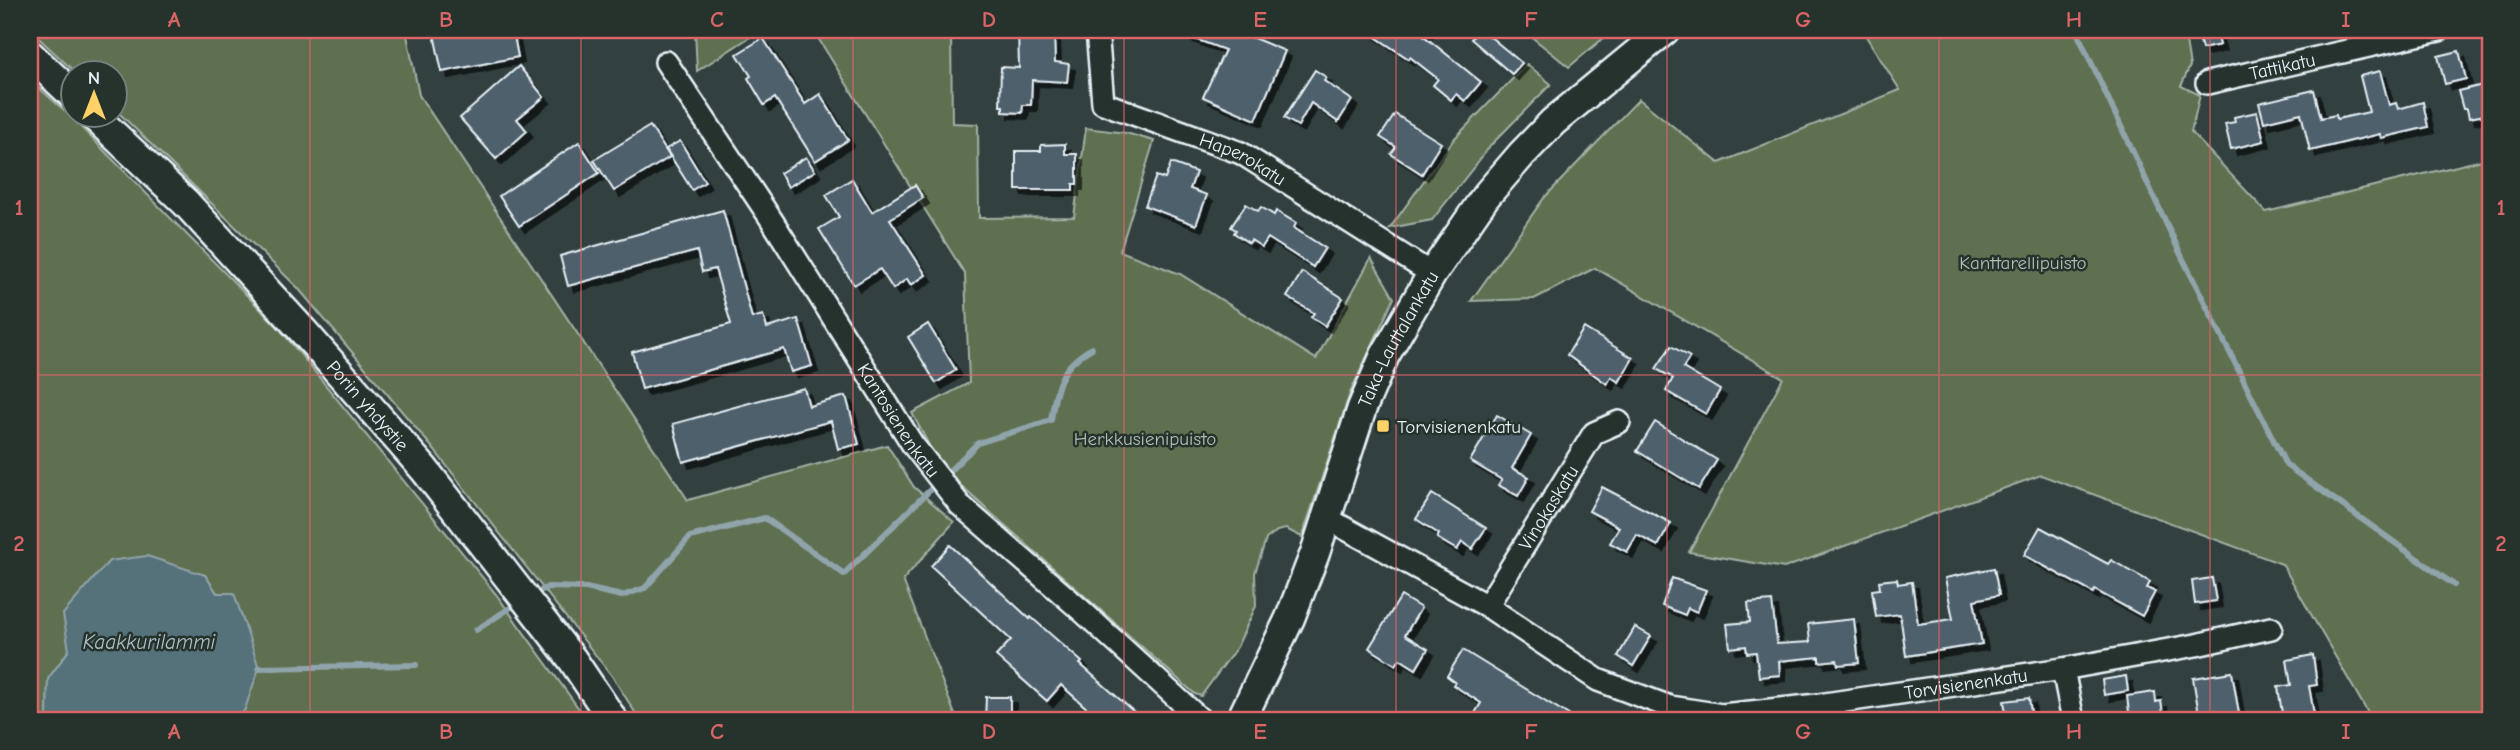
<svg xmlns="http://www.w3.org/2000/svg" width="2520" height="750" viewBox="0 0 2520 750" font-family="'Comic Neue',sans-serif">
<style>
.green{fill:#5f7051;stroke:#a4b0a4;stroke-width:2}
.water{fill:#55717a;stroke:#90a4ac;stroke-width:2}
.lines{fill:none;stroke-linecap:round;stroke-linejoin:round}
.stream{stroke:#90a4ac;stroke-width:6}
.building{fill:#4e606c;stroke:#e8f1f8;stroke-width:2;filter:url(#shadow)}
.minor-casing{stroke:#e8f1f8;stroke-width:26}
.secondary-casing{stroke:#e8f1f8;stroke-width:33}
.minor{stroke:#26332d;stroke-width:21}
.secondary{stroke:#26332d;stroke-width:28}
.grid{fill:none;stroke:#db6466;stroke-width:2;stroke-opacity:0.55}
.poi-dot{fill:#ffd166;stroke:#26332d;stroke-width:2.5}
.labels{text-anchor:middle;stroke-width:5;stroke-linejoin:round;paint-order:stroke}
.street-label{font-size:19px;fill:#e8f1f8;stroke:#26332d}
.park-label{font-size:19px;fill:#b1bdb5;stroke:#26332d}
.poi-label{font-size:19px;fill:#e8f1f8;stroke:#26332d;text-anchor:start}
.water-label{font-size:21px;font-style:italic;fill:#adbec6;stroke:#26332d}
.neatline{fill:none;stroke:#db6466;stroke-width:2.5}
.grid-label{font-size:23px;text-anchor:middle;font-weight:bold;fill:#db6466}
</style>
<defs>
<filter id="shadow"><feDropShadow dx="6" dy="6" stdDeviation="0" flood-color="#0009"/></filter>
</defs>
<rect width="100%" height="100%" fill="#324040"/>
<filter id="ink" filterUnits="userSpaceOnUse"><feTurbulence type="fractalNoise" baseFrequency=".0143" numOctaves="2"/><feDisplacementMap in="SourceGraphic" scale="14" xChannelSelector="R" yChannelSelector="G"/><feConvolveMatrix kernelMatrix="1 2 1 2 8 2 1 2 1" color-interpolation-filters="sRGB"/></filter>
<g filter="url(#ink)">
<!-- green -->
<g class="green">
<polygon points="30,30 406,30 419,95 688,500 887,445 914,487 954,522 903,580 957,720 640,720 612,676 431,446 298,288 116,110 116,74 76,73"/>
<polygon points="695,30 761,30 697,71"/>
<polygon points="813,30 951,30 952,123 978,124 979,218 1074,217 1086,128 1126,133 1154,141 1120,251 1180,274 1316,359 1371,258 1394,298 1350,393 1302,537 1286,529 1277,531 1266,539 1255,573 1256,606 1237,647 1201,696 1195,694 963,488 932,451 912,413 969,383 965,274"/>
<polygon points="1523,30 1613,30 1569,67"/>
<polygon points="1862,30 2184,30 2190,66 2181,86 2200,95 2191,132 2266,212 2490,158 2490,720 2372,720 2282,564 2041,475 1784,568 1689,552 1783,378 1595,268 1534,299 1471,301 1544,198 1639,99 1719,163 1900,90"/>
<polygon points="1527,64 1551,84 1492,144 1432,220 1390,228 1454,139"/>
<polygon points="30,80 65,111 279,328 496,594 587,720 237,720 245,709 217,593 205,575 185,570 69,650 48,679 47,720 30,720"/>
</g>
<!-- water -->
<polygon class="water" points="147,556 205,575 217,593 234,593 259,668 245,709 237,720 47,720 48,679 69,650 63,614 109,561"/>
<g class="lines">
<!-- stream -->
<g class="stream">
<polyline points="2076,30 2181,255 2286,465 2454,585"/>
<path d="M542,590L548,587L586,588L622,596L645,588L690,537L765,518L844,574L978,443L1051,420C1056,386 1060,366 1092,348"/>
<polyline points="2487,606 2490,608"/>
<polyline points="476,630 510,608"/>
<polyline points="259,668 416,665"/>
</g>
</g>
<!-- building -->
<g class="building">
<polygon points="433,30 513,30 518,57 442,72"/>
<polygon points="1018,30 1054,30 1055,62 1069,64 1067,82 1032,80 1031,105 1023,105 1022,113 1003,112 1003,106 1000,106 1001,67 1019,68"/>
<polygon points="1176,30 1234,30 1285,51 1256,120 1203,97 1225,50 1176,32"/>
<polygon points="1365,30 1428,30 1424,36 1481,82 1465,101 1456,94 1451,100 1433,85 1438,79 1410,57 1409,59"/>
<polygon points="1479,30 1482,30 1522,63 1512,74 1471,39"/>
<polygon points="2197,30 2216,30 2220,45 2202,49"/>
<polygon points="763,38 805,104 820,94 848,140 815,161 775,98 764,105 748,78 751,76 737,54"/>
<polygon points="2459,51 2466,79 2445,84 2438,56"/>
<polygon points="519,66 544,97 517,119 527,131 496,159 460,118"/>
<polygon points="1315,70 1326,77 1324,81 1352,100 1338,122 1311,103 1298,126 1284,118"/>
<polygon points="2380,71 2389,105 2396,103 2398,109 2423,102 2428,127 2381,138 2380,134 2310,151 2301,113 2264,122 2259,103 2314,90 2321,118 2336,115 2337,119 2369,112 2360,76"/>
<polygon points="2483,85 2484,89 2490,87 2490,114 2469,118 2467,109 2463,109 2458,91"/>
<polygon points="2257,112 2264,141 2231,149 2225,124 2235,122 2234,117"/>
<polygon points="1395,114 1441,143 1422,174 1391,154 1396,147 1380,137"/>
<polygon points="650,126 670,157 614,191 594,160"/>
<polygon points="680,141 705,182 692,190 666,149"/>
<polygon points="579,142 599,173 519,226 499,196"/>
<polygon points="1065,144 1065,154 1077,154 1077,184 1073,184 1073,190 1016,190 1016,151 1041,151 1041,145"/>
<polygon points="806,157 815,171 788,187 780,173"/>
<polygon points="1171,163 1196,172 1190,189 1207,195 1196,225 1145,206 1156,176 1165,179"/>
<polygon points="852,179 872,212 915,185 923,198 890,219 926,275 911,285 907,279 893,289 880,269 854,285 819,229 839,217 826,195"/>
<polygon points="1246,204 1258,211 1261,207 1274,215 1276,211 1296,223 1294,228 1325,248 1313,267 1268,238 1262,247 1251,240 1249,243 1234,233 1236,230 1231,227"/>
<polygon points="723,210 752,318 763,315 767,328 798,319 812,366 791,372 784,349 642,389 632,352 731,324 715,269 702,272 697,251 568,286 560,256"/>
<polygon points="1302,272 1343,298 1325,326 1311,317 1314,313 1287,297"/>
<polygon points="928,324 956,370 936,383 908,337"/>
<polygon points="1584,328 1633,358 1619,382 1611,377 1607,384 1567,355"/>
<polygon points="1671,346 1690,357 1683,368 1720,390 1706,414 1666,391 1673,378 1656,369"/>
<polygon points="804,388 809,406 846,396 859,444 838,449 831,421 683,462 673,424"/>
<polygon points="1497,415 1531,435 1512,468 1529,477 1518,496 1498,485 1502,480 1470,461"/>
<polygon points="1655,422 1717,460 1699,489 1637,451"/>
<polygon points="1602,487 1671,523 1658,546 1637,535 1627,552 1610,543 1619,527 1589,511"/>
<polygon points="1432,494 1486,528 1472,549 1462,542 1457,550 1437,538 1439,534 1416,519"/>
<polygon points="2040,527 2108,564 2111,560 2150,582 2147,588 2155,592 2142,616 2095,590 2093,593 2024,555"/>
<polygon points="950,545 1030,619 1031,617 1082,662 1080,664 1143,720 1100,720 1061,685 1047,701 996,656 1011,640 931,566"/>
<polygon points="1994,568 1999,595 1974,600 1982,644 1906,656 1900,614 1876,617 1872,590 1880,589 1879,581 1897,579 1898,584 1912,582 1918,624 1953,619 1945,578"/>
<polygon points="1672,578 1706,590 1697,612 1688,608 1685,615 1662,606"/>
<polygon points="2212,578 2216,601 2195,604 2192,581"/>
<polygon points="1401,596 1421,608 1405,635 1428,649 1416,669 1400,659 1396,665 1369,648"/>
<polygon points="1772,601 1777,644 1810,642 1808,624 1854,619 1859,663 1838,665 1837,660 1819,662 1819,657 1779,661 1780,675 1759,677 1756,652 1747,653 1746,646 1730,648 1727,624 1750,622 1748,603"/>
<polygon points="1635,627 1651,636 1633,666 1618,656"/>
<polygon points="1463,650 1531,692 1577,720 1471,720 1481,703 1453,685 1455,682 1447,676"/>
<polygon points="2313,655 2317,685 2309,686 2315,720 2283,720 2278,687 2291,685 2287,660"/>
<polygon points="2232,672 2240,720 2200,720 2193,678"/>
<polygon points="2126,676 2128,691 2104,695 2102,680"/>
<polygon points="2155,692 2156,702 2161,701 2164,720 2130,720 2127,696"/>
<polygon points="986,697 1010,697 1010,720 985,720"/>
<polygon points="2029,698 2032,720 2007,720 2004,701"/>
</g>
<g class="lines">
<!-- minor casing -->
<g class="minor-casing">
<g id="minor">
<path id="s1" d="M1097,30L1103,103L1241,153L1432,274"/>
<path id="s2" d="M666,62L771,219L913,445L960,505L1082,611L1201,720"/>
<path id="s3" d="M2207,83L2439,30"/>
<path id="s4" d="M1328,519L1487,606L1598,680L1670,707L1722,715L1818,705L2063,669L2196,645L2271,628"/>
<path id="s5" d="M1487,606L1594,433L1619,422"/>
<polyline points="2063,669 2073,720"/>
</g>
</g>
<!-- secondary casing -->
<g class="secondary-casing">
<g id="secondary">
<polyline points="30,55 74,96"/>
<path id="s6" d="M94,116L186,203L303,331L424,469L572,659L613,720"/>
<path id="s7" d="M1241,720L1290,618L1315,553L1362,408L1385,355L1432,274L1485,197L1522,154L1553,122L1665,30"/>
</g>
</g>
<!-- minor -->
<use href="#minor" class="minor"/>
<!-- secondary -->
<use href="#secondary" class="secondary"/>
</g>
</g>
<!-- grid -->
<path class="grid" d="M310,30V720M581,30V720M853,30V720M1124,30V720M1396,30V720M1667,30V720M1939,30V720M2210,30V720M30,375H2490"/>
<!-- markers -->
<rect class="poi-dot" x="1376" y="419" width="14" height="14" rx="3.5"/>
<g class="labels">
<!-- street labels -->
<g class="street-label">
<text dy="7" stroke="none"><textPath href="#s3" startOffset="77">Tattikatu</textPath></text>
<text dy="7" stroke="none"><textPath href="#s1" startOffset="224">Haperokatu</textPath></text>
<text dy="7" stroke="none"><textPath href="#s7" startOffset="413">Taka-Lauttalankatu</textPath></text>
<text dy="7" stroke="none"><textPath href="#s6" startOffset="399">Porin yhdystie</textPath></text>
<text dy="7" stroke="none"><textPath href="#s2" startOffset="427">Kantosienenkatu</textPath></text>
<text dy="7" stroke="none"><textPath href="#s5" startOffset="116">Vinokaskatu</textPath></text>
<text dy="7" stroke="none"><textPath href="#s4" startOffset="690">Torvisienenkatu</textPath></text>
</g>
<!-- park labels -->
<g class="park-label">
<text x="2023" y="269">Kanttarellipuisto</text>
<text x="1145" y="445">Herkkusienipuisto</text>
</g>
<!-- poi labels -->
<g class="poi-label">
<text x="1397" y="433">Torvisienenkatu</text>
</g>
<!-- water labels -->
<g class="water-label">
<text x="149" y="649">Kaakkurilammi</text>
</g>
</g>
<!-- margin -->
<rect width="2520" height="750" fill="none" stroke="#26332d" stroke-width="77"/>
<!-- north arrow -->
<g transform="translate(94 94)"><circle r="33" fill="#26332d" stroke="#747f7e" stroke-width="2"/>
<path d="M0-5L12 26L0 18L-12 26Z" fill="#ffd166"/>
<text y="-10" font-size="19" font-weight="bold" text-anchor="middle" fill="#e8f1f8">N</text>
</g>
<rect x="38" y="38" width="2444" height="674" class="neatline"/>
<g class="grid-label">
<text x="174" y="27">A</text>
<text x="446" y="27">B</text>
<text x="717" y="27">C</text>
<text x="989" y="27">D</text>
<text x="1260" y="27">E</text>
<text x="1531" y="27">F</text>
<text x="1803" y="27">G</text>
<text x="2074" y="27">H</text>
<text x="2346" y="27">I</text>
<text x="19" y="215">1</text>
<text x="2501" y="215">1</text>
<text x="19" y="551">2</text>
<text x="2501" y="551">2</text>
<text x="174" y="739">A</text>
<text x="446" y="739">B</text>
<text x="717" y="739">C</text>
<text x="989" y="739">D</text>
<text x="1260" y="739">E</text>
<text x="1531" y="739">F</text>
<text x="1803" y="739">G</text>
<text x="2074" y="739">H</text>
<text x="2346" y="739">I</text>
</g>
</svg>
